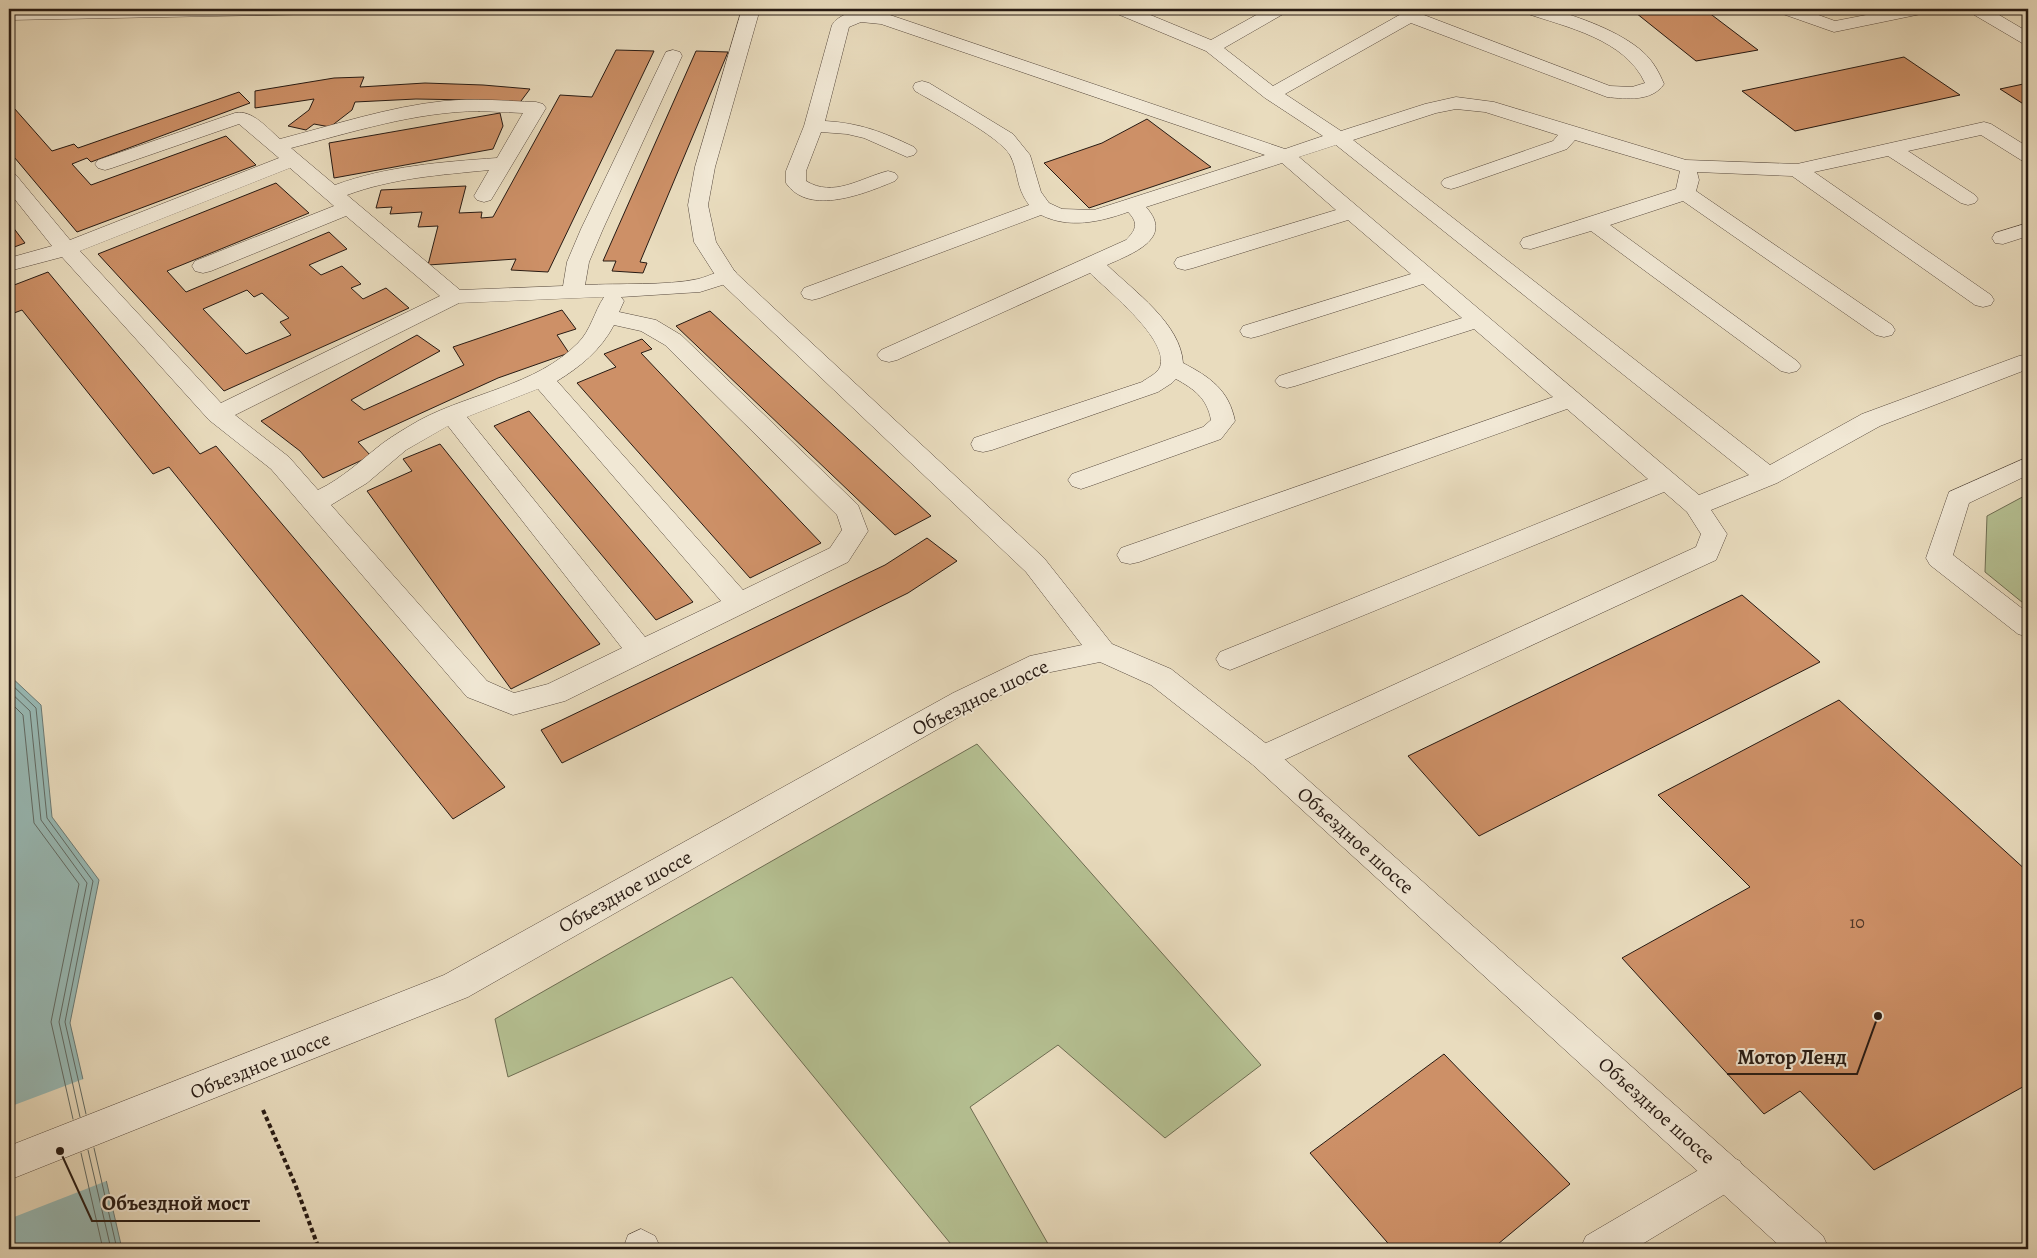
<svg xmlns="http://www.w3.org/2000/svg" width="2037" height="1258" viewBox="0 0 2037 1258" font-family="Alegreya,serif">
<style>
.green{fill:#b5c092;stroke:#6e6d52}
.water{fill:#98bab6;stroke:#6b7a75}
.pier{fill:#e9dcbe}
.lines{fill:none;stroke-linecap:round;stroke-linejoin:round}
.shore{stroke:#606a64;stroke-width:1}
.building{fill:#cd9067;stroke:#271a13;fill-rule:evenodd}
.service-casing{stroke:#584a3e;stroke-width:1}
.minor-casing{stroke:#584a3e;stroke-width:1}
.path{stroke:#271a13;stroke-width:4;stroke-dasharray:4.5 3;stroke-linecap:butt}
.service{fill:#f1e8d5;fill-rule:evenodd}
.minor{fill:#f1e8d5;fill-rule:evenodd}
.labels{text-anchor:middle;stroke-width:4;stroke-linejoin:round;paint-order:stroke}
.number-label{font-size:18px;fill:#503828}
.street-label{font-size:20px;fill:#271a13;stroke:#f1e8d5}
.leader{fill:none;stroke:#271a13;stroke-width:2}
.callout-dot{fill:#271a13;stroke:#f1e8d5;stroke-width:2}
.callout-label{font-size:21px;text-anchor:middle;font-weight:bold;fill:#271a13;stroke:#f1e8d5;stroke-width:4;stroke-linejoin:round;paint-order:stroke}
</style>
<rect width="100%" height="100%" fill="#e9dcbe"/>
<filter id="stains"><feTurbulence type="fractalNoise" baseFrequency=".004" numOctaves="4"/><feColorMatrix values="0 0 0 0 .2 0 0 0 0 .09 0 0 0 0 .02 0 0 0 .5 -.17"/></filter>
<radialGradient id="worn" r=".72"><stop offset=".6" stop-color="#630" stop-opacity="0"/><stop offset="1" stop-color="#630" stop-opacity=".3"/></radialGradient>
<!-- green -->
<g class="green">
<polygon points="2028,494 2028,607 1985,572 1987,516"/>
<polygon points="977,744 1261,1065 1165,1138 1058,1045 970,1107 1051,1249 955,1249 732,977 508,1077 495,1019"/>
</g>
<!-- water -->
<polygon class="water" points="9,675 41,705 52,817 99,880 70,1023 122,1249 9,1249"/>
<!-- pier -->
<polygon class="pier" points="86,1078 109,1180 9,1219 9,1107"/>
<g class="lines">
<!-- shore -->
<g class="shore">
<polyline points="9,682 36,708 47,818 93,881 65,1022 86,1114"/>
<polyline points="9,691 30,711 41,820 87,883 59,1022 80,1117"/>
<polyline points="9,701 23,715 34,823 79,884 51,1022 73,1119"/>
<polyline points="94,1148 117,1249"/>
<polyline points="88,1150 111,1249"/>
<polyline points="81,1153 103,1249"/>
</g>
</g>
<!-- building -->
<g class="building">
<polygon points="1631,9 1704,9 1758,50 1696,61"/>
<polygon points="616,50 654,51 548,272 511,270 516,259 428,265 438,226 418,227 422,212 390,214 392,207 376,208 381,190 466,186 459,213 482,212 481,218 493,217 560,95 592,97"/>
<polygon points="696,51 728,52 640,262 647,263 643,273 612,271 616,261 603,261"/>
<polygon points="1904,57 1960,95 1795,131 1742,91"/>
<polygon points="364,77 360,87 425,83 483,85 530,89 518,105 471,100 416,99 355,102 352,110 330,127 314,124 306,130 288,126 309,110 314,99 255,108 255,91 334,78"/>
<polygon points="2028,83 2028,104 2025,105 2000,89"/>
<polygon points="239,92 250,103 91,162 87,158 72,164 91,185 226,136 256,165 77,232 9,151 9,110 14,108 52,151 74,144 78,148"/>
<polygon points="500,113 503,126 493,149 334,178 329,143"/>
<polygon points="1147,119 1211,167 1089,208 1044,163 1102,143"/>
<path d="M276,183L309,213L167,271L186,292L329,232L347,249L309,265L321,275L342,266L361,284L351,288L363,299L386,288L409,308L224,391L98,254ZM247,290L254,297L262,293L289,318L280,322L291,335L246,354L203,309Z"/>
<polygon points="9,222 25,243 9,249"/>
<polygon points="48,272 200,454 216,446 505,787 453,819 169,467 153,474 22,310 9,315 9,287"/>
<polygon points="562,310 576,329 557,335 569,353 498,378 358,442 371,456 323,478 300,451 261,421 417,335 440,351 351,400 364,410 464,365 453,347"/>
<polygon points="710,311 931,516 895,535 676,326"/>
<polygon points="642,339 652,349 641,353 821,543 750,578 577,383 616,367 604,354"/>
<polygon points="529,411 693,602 656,620 494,426"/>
<polygon points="440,444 600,644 511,689 367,491 412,471 403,459"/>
<polygon points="927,538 957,561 908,593 562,763 541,730 885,565"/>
<polygon points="1742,595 1820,662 1479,836 1408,756"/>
<polygon points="1839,700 2028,872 2028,1084 1874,1170 1800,1091 1764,1114 1622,958 1750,887 1658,795"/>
<polygon points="1444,1054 1570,1184 1492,1249 1393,1249 1310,1153"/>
</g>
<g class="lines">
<!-- service casing -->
<g class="service-casing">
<g id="service">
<polygon points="57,9 329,9 326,13 320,14 9,20 9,10"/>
<path d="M1112,9H1136L1211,40L1267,9H1288L1285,13L1224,48L1273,86L1410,9H1431L1424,15L1610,86L1632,87L1645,83C1625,39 1566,27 1525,13L1522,9C1530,8 1541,7 1549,9C1578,16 1621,32 1643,52C1653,61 1659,72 1664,84C1652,102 1626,99 1607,97L1411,23L1285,94L1341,131L1425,104L1456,97L1494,102L1686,160L1797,164L1984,122L1991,124L2028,147V162L2021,160L1981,135L1908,151L1975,195L1978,199L1975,203L1968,205L1961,203L1888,156L1814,172L1991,295L1994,300L1991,305L1983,307L1975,305L1792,176L1697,172L1699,180L1696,191L1892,325L1895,330L1892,335L1884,337L1876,335L1683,201L1610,225L1797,361L1801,366L1797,371L1789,373L1781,371L1591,231L1531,249L1523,248L1520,243L1523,238L1676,189L1680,171L1575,140L1567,149L1458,187L1451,189L1444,187L1441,183L1444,179L1553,141L1558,135L1485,112L1456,109L1436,113L1353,140L1770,465L1862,414L2019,356L2028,354V369L1880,426L1777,483L1711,510L1727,534L1716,560L1273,765L1263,769L1253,765L1248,757L1253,749L1696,547L1701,534L1687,512L1664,492L1240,666L1230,670L1220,666L1216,659L1220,652L1648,479L1567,409L1139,562L1130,564L1121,562L1117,555L1121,548L1553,397L1474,329L1295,386L1287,388L1279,386L1275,381L1279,376L1462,318L1423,284L1259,336L1251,338L1243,336L1240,331L1243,326L1411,274L1348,220L1193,268L1185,270L1177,268L1174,263L1177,258L1336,210L1282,163L1146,207C1175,239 1131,254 1107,265C1134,291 1181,324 1183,363C1210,377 1229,390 1235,421L1221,439L1090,486L1081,489L1072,486L1068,480L1072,474L1203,427L1211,420C1207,398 1194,389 1176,379L1172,383L1158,392L992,450L983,452L974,450L971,444L974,438L1142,382C1147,378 1157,374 1160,367C1170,340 1108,291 1090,273L897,360L889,362L881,360L877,355L881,350L1126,240C1136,230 1139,223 1128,212C1100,222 1069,229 1041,215L820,298L812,300L804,298L801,293L804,288L1029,205C1015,186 1019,172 1010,155C999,136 937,104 915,91L913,87L915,83L922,81L929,83L1013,134L1030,155L1041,192L1049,203L1062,209L1094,210L1265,155L881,24L861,22L849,27L825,121C860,123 883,132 914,147L917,151L914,155L907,157L864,138L847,134L821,132L806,171V181C834,198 860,178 888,171L895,173L898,177L895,181C866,193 809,217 786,183V171L804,126L832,25C844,7 872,11 890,15L1285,149L1323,136L1265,98L1206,51L1115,13ZM1336,145L1749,475L1699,495L1299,157Z"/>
<polygon points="1777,9 1802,9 1835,21 1897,9 1930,9 1927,13 1921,14 1834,32 1780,13"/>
<polygon points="1968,9 1989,9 2028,32 2028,44 2022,43 1971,13"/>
<path d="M673,50L680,52L682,56L603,229L589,262L585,285C619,283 666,286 698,279C711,276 721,268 735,271L738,276L735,281L700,292L621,297L624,301L619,312L656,320L681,335L858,505L868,531L848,562L565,701L513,715L467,697L271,469L209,420L62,257L9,271V258L52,246L9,192V173L16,175L70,240L279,158L239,124L112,168L105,170L98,168L95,164L98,160L235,113C252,109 268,129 280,139C334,125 388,107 444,101C475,98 506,101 536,102L543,104L546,108L491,200L484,202L477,200L474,196L489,170C440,175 393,178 347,195L460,290L563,286L567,262L581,229L664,56L666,52ZM479,111L523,113L497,158C441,162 387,166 335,185L291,148C353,132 414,112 479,111ZM290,168L334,206L195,261L192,266L195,271L203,273L211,271L346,216L440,296L221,403L80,251ZM604,297C594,312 591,330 578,343C536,386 469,393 418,421C406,428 394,435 383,443C361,460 343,478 318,490L289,457L235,415L459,303ZM614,325L641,331L665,345L837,515L842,530L830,548L743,590L557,381C580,367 601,350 614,325ZM538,389L721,601L645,637L467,417ZM448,426L622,648L548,684L514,693L487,681L331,505L367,483L406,450Z"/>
<polygon points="2028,223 2028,236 2003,244 1995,243 1992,238 1995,233"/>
<polygon points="2028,457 2028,475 1969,503 1953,555 2028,613 2028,637 2018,634 1930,565 1926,558 1949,492"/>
<polygon points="1727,1155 1740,1161 1745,1173 1740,1185 1634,1249 1580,1249 1586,1236 1714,1161"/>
<polygon points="641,1229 655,1236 661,1249 623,1249 628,1235"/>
</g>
</g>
<!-- minor casing -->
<g class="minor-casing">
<polygon id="minor" points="742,9 760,9 715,167 708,205 716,242 735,272 1044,558 1112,644 1171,669 1273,749 1823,1236 1829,1249 1783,1249 1253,765 1151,685 1100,662 1046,673 973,709 468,997 9,1180 9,1146 444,975 953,693 1030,656 1082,645 1026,572 719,281 694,242 688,205 695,167"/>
</g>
<!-- path -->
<polyline class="path" points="263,1110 295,1184 319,1249"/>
<!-- service -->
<use href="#service" class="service"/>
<!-- minor -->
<use href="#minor" class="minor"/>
</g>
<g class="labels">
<!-- number labels -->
<g class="number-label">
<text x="1857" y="928">10</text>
</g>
<!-- street labels -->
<g class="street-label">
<text transform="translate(980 697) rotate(-26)" y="7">Объездное шоссе</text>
<text transform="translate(1356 840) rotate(42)" y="7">Объездное шоссе</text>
<text transform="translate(625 891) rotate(-29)" y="7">Объездное шоссе</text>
<text transform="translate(260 1065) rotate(-22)" y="7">Объездное шоссе</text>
<text transform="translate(1657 1110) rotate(42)" y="7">Объездное шоссе</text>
</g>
</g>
<!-- callouts -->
<path class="leader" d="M1878 1016L1857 1074H1727M60 1151L92 1221H260"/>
<g class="callout-dot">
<circle cx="1878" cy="1016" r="5"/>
<circle cx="60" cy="1151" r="5"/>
</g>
<g class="callout-label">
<text x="1792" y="1064">Мотор Ленд</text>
<text x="176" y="1210">Объездной мост</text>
</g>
<!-- margin -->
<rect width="2037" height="1258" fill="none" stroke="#e9dcbe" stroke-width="30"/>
<rect x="10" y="10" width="2017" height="1238" fill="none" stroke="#271a13" stroke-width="2.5"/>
<rect x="15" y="15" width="2007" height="1228" fill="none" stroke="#271a13"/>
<rect width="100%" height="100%" filter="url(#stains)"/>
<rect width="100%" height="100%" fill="url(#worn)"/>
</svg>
